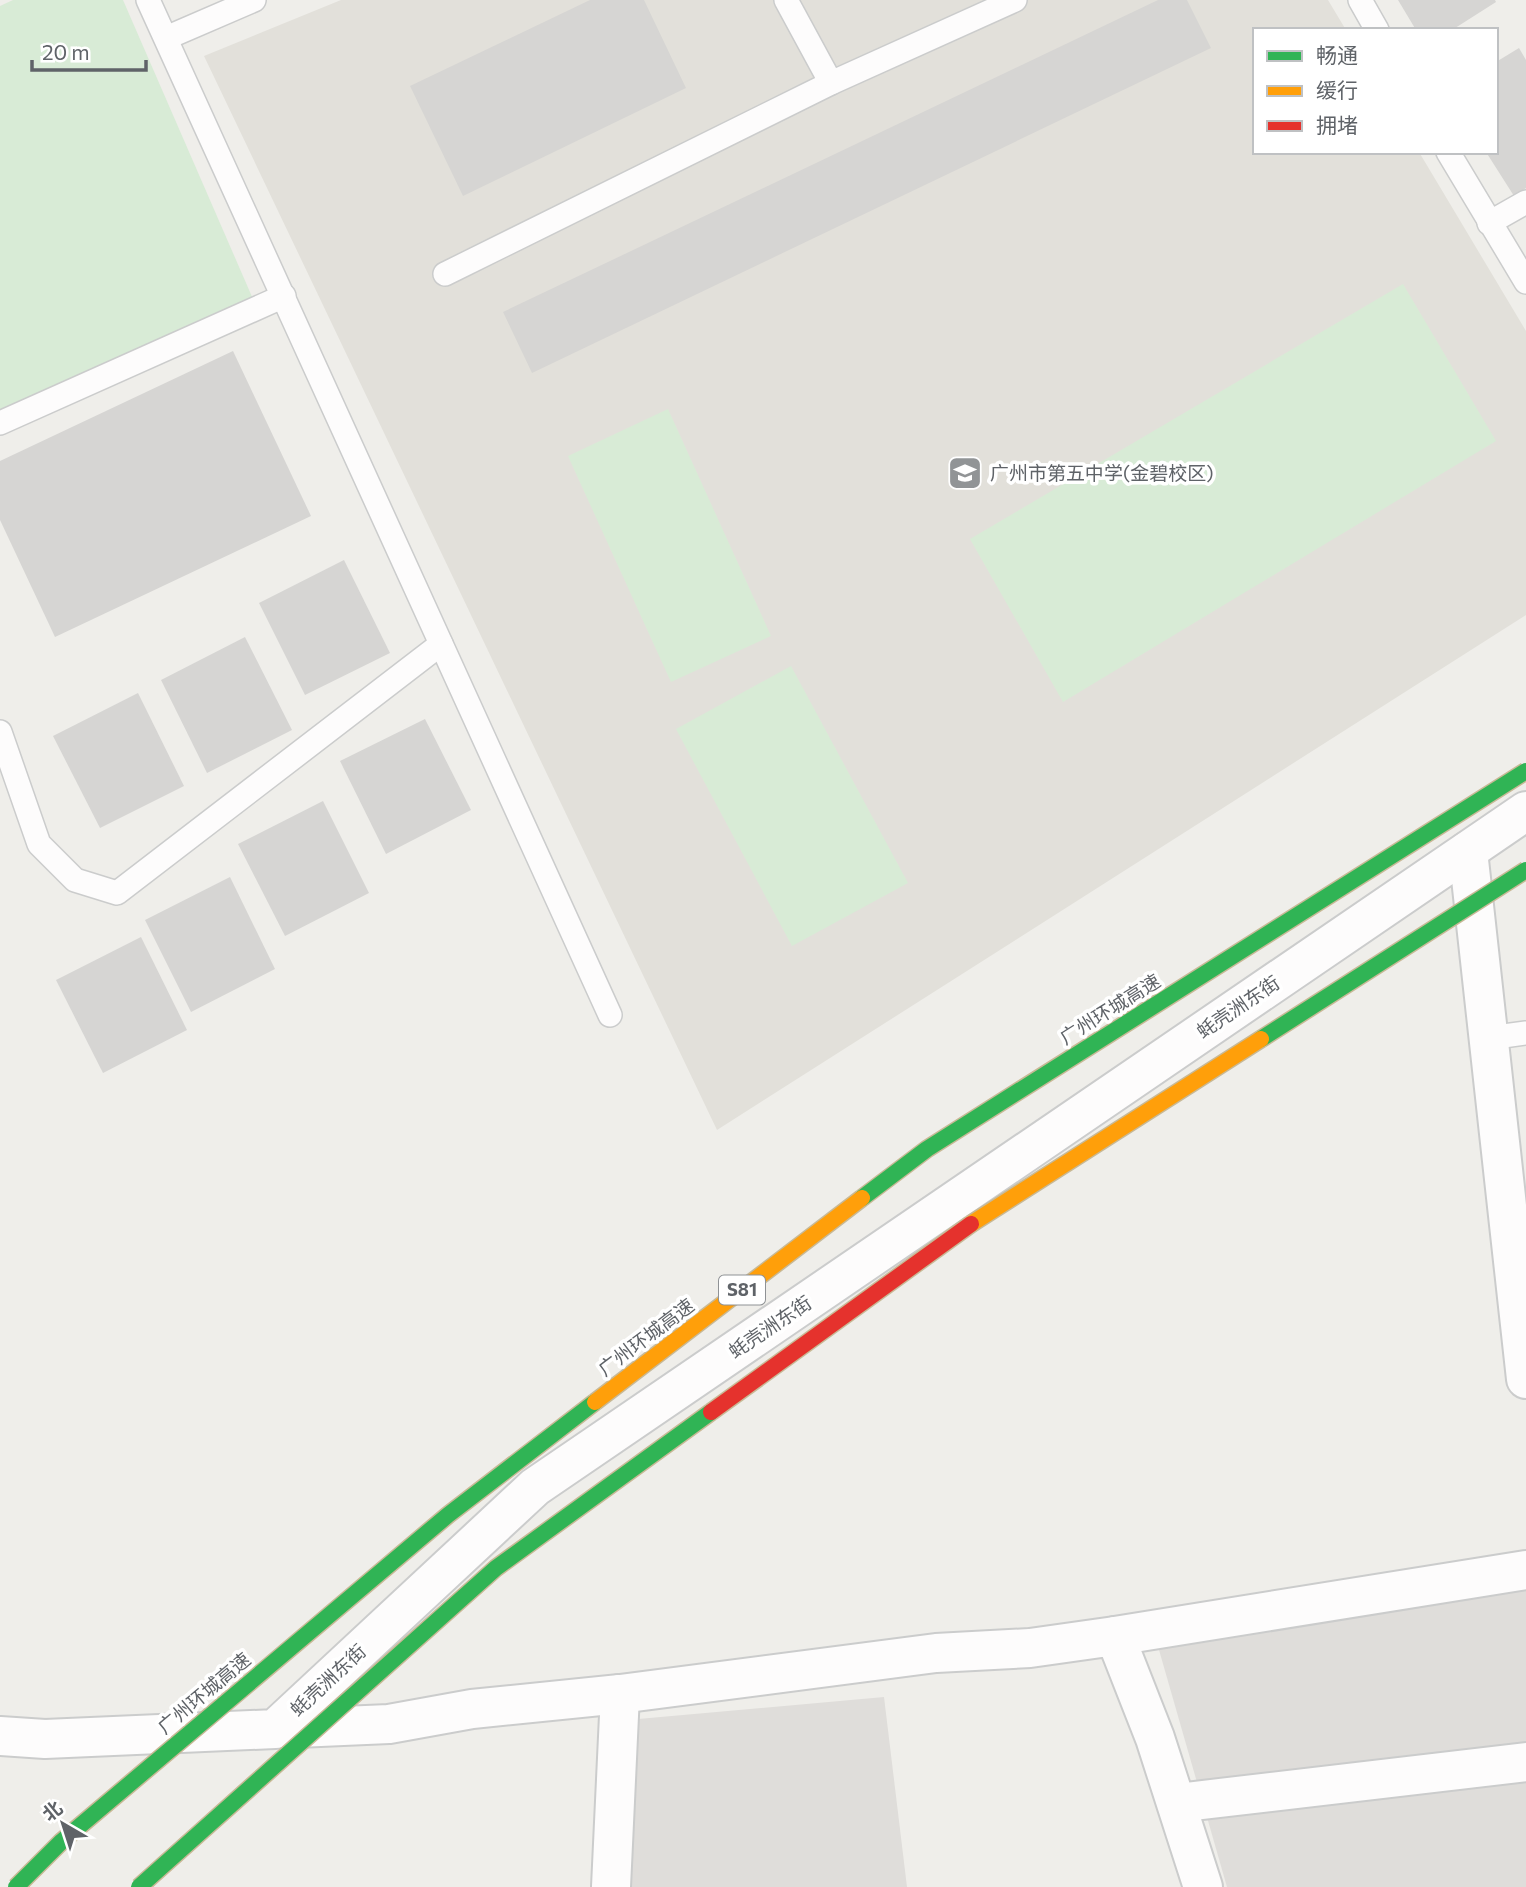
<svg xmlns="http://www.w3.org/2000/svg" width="1526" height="1887" viewBox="0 0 1526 1887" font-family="Commissioner,'Noto Sans SC',sans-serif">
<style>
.industrial{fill:#dfddda}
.education{fill:#e2e0da}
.green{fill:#d8ebd6}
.building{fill:#d6d5d3}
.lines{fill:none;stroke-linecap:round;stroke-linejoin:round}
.lane-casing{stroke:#cbcccc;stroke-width:26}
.street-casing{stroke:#cbcccc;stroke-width:42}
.lane{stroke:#fdfcfc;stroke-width:23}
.street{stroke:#fdfcfc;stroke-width:38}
.fast-bridge-casing{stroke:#c8b996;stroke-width:19;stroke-linecap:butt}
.slow-bridge-casing{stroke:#c8b996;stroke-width:19;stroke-linecap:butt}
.jam-bridge-casing{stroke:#c8b996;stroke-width:19;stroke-linecap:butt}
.fast-bridge{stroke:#30b455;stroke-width:16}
.slow-bridge{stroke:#ff9f0a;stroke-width:16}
.jam-bridge{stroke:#e5322d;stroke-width:16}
.labels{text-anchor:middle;stroke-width:7;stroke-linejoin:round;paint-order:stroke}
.shield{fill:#fff;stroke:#8f9295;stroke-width:2}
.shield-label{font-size:18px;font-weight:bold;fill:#5f6368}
.poi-label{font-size:19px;fill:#5f6368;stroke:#fff;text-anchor:start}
.street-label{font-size:19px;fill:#5f6368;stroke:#fff}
</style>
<rect width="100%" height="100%" fill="#efeeea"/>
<!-- industrial -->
<g class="industrial">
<polygon points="1526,1584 1526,1887 1227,1887 1151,1622"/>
<polygon points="884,1697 907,1887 621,1887 627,1720"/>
</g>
<!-- education -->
<polygon class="education" points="341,0 1328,0 1346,30 1255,30 1255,152 1419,152 1526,331 1526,615 717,1130 204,56"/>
<!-- green -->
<g class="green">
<polygon points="13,0 123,0 253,299 0,410 0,6"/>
<polygon points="1403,284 1496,441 1063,702 970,539"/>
<polygon points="668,409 771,636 671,682 568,456"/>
<polygon points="791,666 908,883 792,946 676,729"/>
</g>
<!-- building -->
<g class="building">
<polygon points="590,0 644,0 686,88 463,196 410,86"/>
<polygon points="1158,0 1187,0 1211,48 532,373 503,312"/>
<polygon points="1398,0 1495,0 1496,2 1452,30 1416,30"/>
<polygon points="1519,48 1526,60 1526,188 1514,196 1486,152 1496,152 1496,62"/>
<polygon points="233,351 311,516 55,637 0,520 0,461"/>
<polygon points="344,560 390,653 305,695 259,603"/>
<polygon points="245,637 292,730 207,773 161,680"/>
<polygon points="138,693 184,786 100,828 53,736"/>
<polygon points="425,719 471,810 386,854 340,761"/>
<polygon points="323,801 369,893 285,936 238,844"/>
<polygon points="230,877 275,969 191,1012 145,920"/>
<polygon points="141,937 187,1030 103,1073 56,980"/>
</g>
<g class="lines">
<!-- lane casing -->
<g class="lane-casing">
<g id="lane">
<polyline points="148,0 610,1015"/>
<polyline points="786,0 831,83"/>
<polyline points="1360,0 1377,30"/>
<polyline points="166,38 254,0"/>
<polyline points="1448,152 1526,282"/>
<polyline points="1489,223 1526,202"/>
<polyline points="445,274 831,83 1015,0"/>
<polyline points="0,423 284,296"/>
<polyline points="0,732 39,844 75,880 117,893 441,644"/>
<polyline points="1489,1038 1526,1033"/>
</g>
</g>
<!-- street casing -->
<g class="street-casing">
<g id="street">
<polyline points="1468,851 1526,1379"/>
<polyline points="1115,1636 1526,1570"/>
<polyline points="297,1728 389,1724 472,1709 620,1694 936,1653 1030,1648 1115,1636 1155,1738 1203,1887"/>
<polyline points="0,1736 45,1739 275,1729 535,1487 1526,811"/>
<polyline points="1177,1803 1526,1762"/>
<polyline points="611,1887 620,1694"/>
</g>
</g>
<!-- lane -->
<use href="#lane" class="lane"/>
<!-- street -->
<use href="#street" class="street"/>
<!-- fast-bridge casing -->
<g class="fast-bridge-casing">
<g id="fast-bridge">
<polyline points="1261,1039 1526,870"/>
<polyline points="862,1198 927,1149 1526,771"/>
<polyline points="16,1887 62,1841 448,1515 595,1402"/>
<polyline points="139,1887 496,1568 711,1412"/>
</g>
</g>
<!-- slow-bridge casing -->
<g class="slow-bridge-casing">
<g id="slow-bridge">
<polyline points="971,1224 1261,1039"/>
<polyline points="595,1402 862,1198"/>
</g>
</g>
<!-- jam-bridge casing -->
<g class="jam-bridge-casing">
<polyline id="jam-bridge" points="711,1412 971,1224"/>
</g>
<!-- fast-bridge -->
<use href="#fast-bridge" class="fast-bridge"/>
<!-- slow-bridge -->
<use href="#slow-bridge" class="slow-bridge"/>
<!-- jam-bridge -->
<use href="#jam-bridge" class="jam-bridge"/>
</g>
<!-- icons -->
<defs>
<g id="school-square" transform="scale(1.75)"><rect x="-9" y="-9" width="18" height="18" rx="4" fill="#919496" stroke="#fff"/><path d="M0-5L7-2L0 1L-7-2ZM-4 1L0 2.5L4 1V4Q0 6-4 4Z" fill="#fff"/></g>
</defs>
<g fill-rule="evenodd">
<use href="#school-square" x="965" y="473"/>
</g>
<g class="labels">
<!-- shield labels -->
<rect class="shield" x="719" y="1275.5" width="46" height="29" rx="5"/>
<g class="shield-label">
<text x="742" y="1296">S81</text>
</g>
<!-- poi labels -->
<g class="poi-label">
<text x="990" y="480">广州市第五中学(金碧校区)</text>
</g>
<!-- street labels -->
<g class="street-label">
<text transform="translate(1238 1007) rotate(-34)" y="7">蚝壳洲东街</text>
<text transform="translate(1110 1009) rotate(-32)" y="7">广州环城高速</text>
<text transform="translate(770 1327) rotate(-34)" y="7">蚝壳洲东街</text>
<text transform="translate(646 1337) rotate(-37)" y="7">广州环城高速</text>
<text transform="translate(328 1680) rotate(-43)" y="7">蚝壳洲东街</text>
<text transform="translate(204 1693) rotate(-40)" y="7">广州环城高速</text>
</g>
</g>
<!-- legend -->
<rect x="1253" y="28" width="245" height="126" fill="#ffffff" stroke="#bfc1c3" stroke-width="2"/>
<rect x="1267" y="51" width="35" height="10" fill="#30b455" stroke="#bfc1c3" stroke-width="2"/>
<text x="1316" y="63" font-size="21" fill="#5f6368">畅通</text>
<rect x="1267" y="86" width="35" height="10" fill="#ff9f0a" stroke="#bfc1c3" stroke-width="2"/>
<text x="1316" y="98" font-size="21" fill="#5f6368">缓行</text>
<rect x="1267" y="121" width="35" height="10" fill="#e5322d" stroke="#bfc1c3" stroke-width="2"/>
<text x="1316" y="133" font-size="21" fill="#5f6368">拥堵</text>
<!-- north arrow -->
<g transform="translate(63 1824) rotate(321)" stroke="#ffffff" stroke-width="5" paint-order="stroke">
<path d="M0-5L12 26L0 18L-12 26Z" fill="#5f6368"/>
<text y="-10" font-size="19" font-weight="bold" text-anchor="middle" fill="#5f6368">北</text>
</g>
<!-- scale -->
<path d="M32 60v10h114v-10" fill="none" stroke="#5f6368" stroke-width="3.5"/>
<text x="42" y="60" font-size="21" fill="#5f6368" stroke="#ffffff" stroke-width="5" paint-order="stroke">20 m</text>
</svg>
